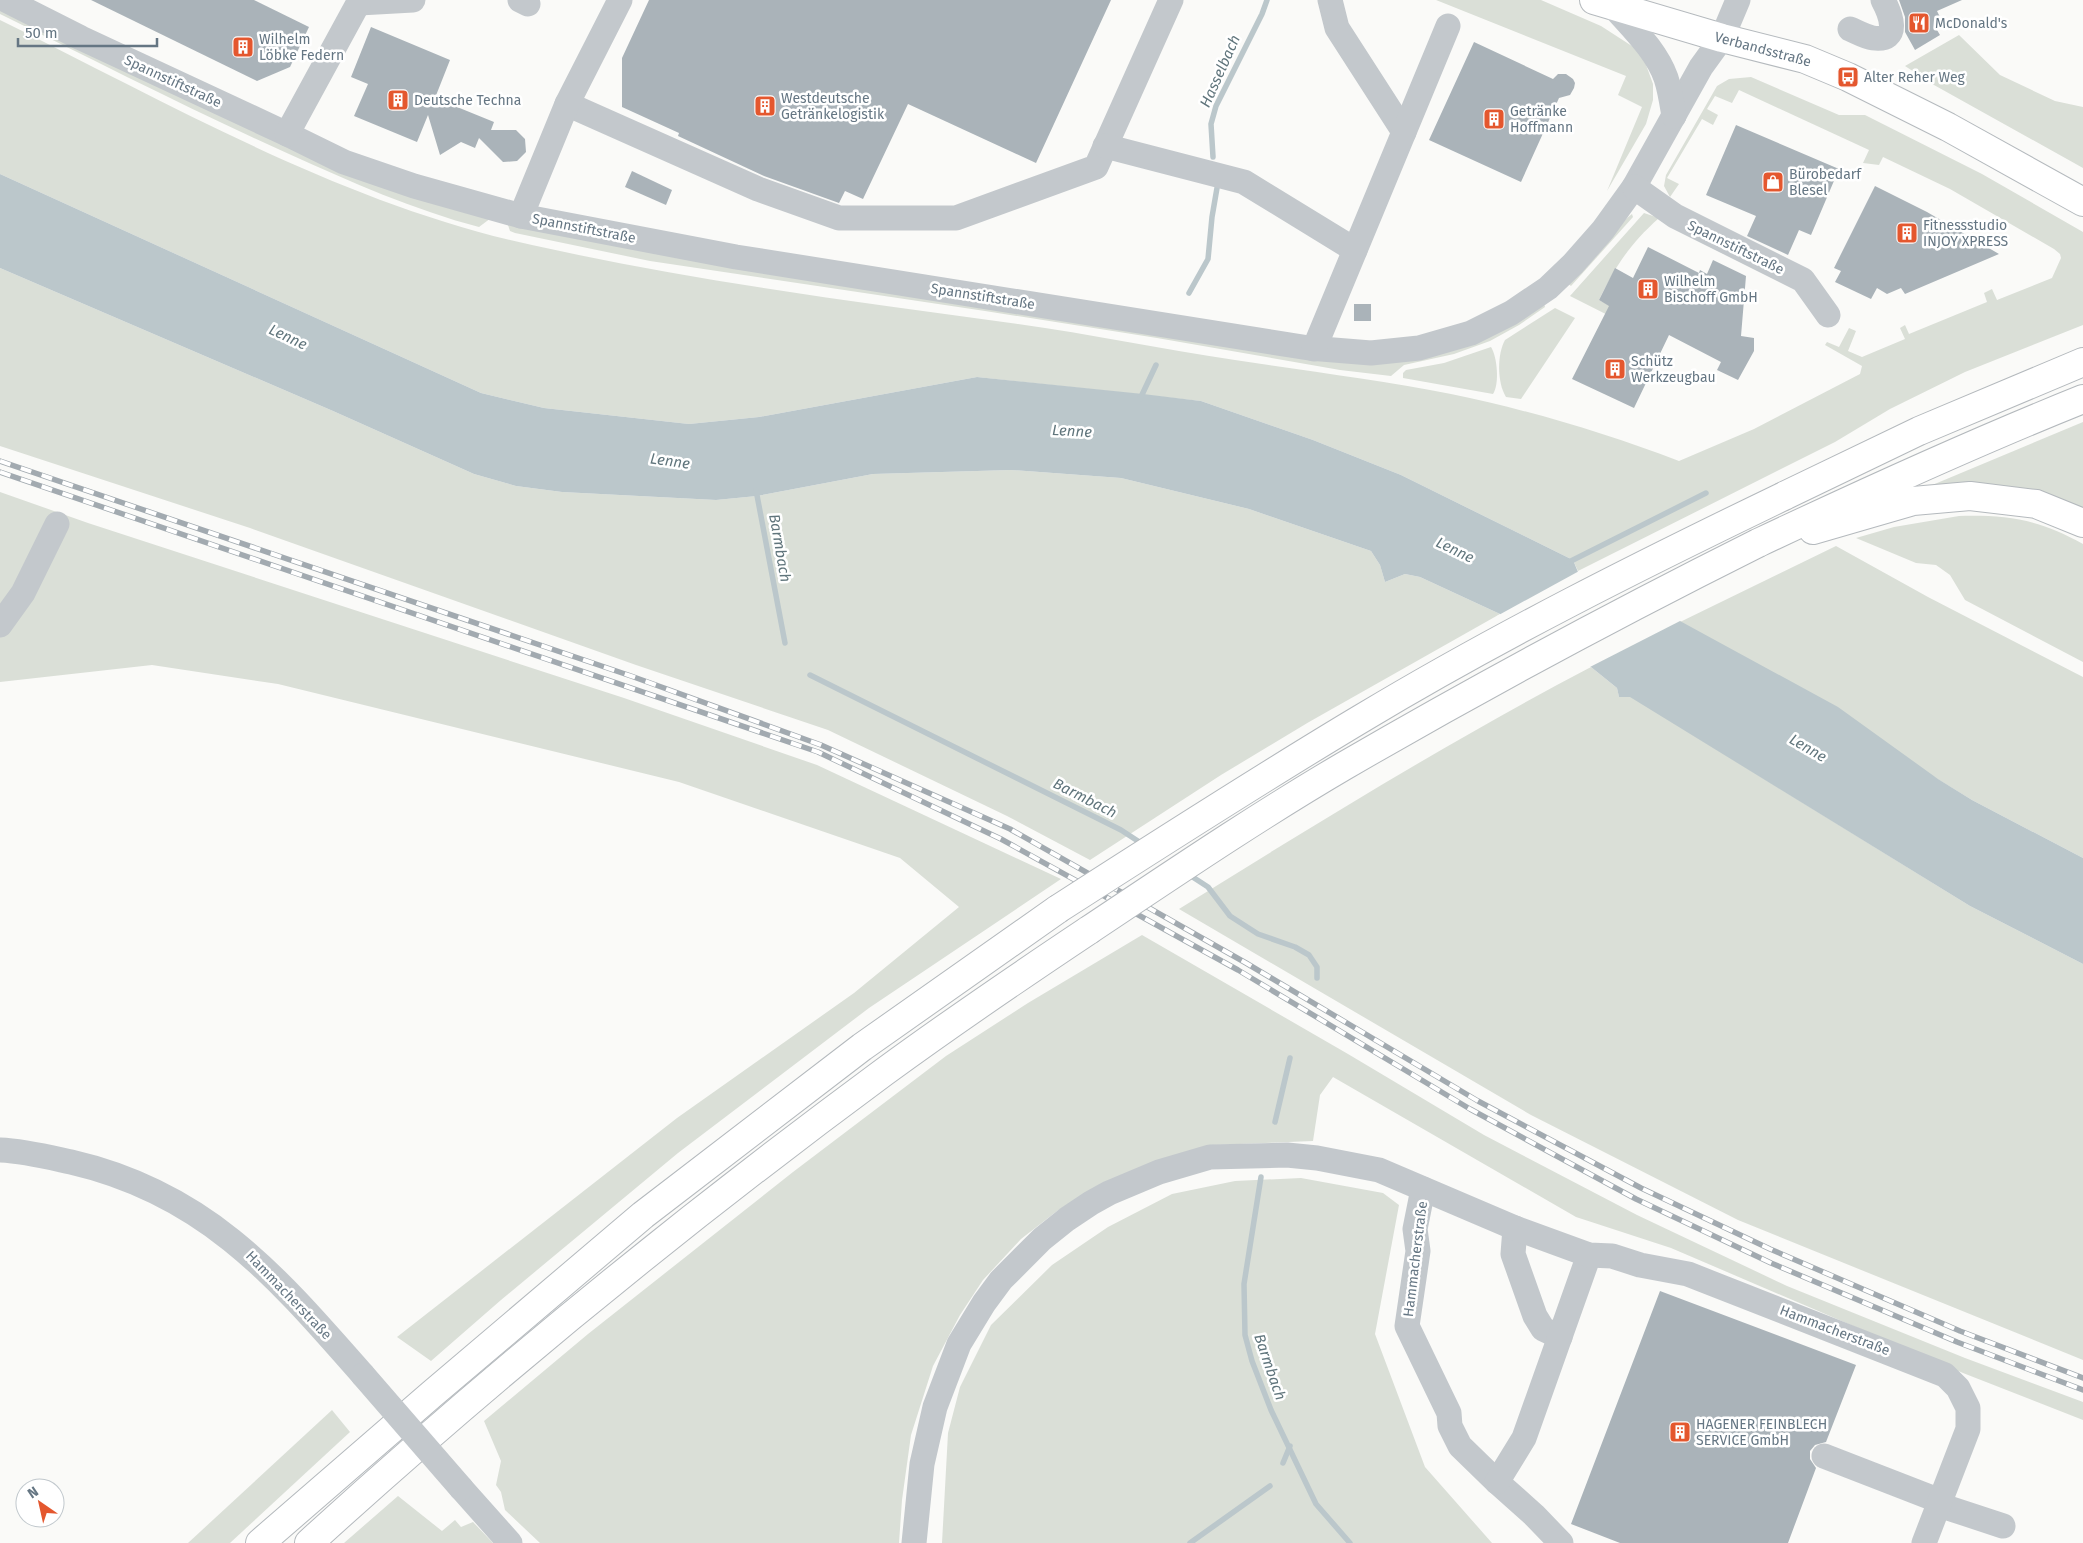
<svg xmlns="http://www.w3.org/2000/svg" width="2083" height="1543" viewBox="0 0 2083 1543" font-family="'Fira Sans',sans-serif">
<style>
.green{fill:#dadfd7}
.water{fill:#bbc7cb}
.pier{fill:#fafaf8}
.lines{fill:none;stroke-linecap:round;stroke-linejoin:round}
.stream{stroke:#bbc7cb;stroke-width:5.5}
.building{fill:#aab3b9}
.major-casing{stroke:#b5babe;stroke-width:30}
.highway-casing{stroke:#b4b9bd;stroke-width:30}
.minor{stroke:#c3c8cc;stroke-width:25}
.major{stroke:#fff;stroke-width:28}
.highway{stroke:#fff;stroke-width:28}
.rail-casing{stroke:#a2aab0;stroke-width:5.5}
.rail{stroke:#fff;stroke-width:4;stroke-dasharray:11;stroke-linecap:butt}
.highway-bridge-casing{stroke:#b4b9bd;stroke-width:30;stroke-linecap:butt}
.minor-bridge{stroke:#c3c8cc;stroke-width:25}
.highway-bridge{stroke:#fff;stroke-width:28}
.labels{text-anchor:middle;stroke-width:5;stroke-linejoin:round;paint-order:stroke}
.poi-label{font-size:14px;fill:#657683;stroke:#fff;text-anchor:start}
.street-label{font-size:14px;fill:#657683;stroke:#fff}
.water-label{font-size:15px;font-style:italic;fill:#60757c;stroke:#fff}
</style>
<rect width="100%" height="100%" fill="#fafaf8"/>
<!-- green -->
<g class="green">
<polygon points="1436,0 1541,0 1601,26 1635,48 1645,62 1653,84 1653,100 1646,124 1607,191 1642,107 1618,95 1626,76"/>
<path d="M0,8L491,218L479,227C414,210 351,182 289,154C191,110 96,61 0,14Z"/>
<path d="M0,20C172,105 343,204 532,245C693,281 856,302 1018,324C1090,334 1162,349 1235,360C1307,371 1380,380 1451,394C1529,410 1605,433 1679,461L1754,429L1860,374L1862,366L1825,345L1827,342L1839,347L1849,328L1856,331L1848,351L1862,357L1905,339L1900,328L1905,325L1909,334L1987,302L1984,293L1992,289L1997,300L2052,278L2061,258L2060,254L2054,249L1950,189L1883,157L1879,165L1863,163L1869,150L1739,90L1732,103L1715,96L1707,109L1718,115L1713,125L1702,119L1667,178L1679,184L1670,197L1664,186L1666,175L1717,86L1729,79L1751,77L1839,115H1865L1982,174L2083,232V325L1965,372L1890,409L1835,442L1578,571L1573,560L1401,475L1313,440L1201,401L977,377L759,417L689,424L544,408L481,393L0,174Z"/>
<polygon points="1959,35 2000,75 2055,101 2083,107 2083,168 1934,85 1905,66"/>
<path d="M1644,213L1659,218C1630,244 1616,265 1599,300L1668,336L1663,343L1570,296Z"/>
<polygon points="1632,214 1633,217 1571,286 1567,283 1627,218"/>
<polygon points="507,222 1333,360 1544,303 1545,307 1519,325 1490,341 1454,354 1404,365 1391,376 1340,370 1157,338 985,311 650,261 515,233 510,231"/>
<polygon points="0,268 333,411 474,474 516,486 562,492 716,500 757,496 873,474 1011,470 1121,478 1249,509 1371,551 1380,565 1385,582 1405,574 1420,577 1500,614 1309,722 1221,775 1090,860 1007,816 828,730 636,665 250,528 0,446"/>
<path d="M1555,308L1575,318L1521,399L1506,397C1497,383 1497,354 1505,340Z"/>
<path d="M1491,347C1497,356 1500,384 1493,394L1403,378V373L1406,370L1444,363Z"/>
<polygon points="2083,422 2083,514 1906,496"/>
<polygon points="0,492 88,523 624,698 817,765 1061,879 869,1008 678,1153 501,1300 431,1361 397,1337 677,1118 854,993 959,907 900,858 679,782 278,684 152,665 0,682"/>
<path d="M1959,516C2008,515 2039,519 2083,544V662L1965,600L1950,575L1936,565L1916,563L1856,538L1894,527Z"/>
<polygon points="1836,546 1928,597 2083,677 2083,858 1972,800 1680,622"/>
<path d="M1591,667L1617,688L1619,697L1630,696L1970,906L2083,964V1360L1738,1220L1531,1115L1179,909C1314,825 1450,741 1591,667Z"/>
<polygon points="1142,935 1348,1054 1484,1135 1637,1215 1787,1286 1965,1358 2083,1402 2083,1420 1963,1373 1671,1248 1576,1217 1333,1077 1320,1095 1313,1141 1213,1145 1102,1183 1057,1211 1021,1239 983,1280 960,1315 933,1366 911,1435 902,1500 899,1543 540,1543 505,1510 501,1492 496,1485 501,1461 484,1421 588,1334 793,1172 946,1056 1028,1003"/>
<polygon points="1301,1178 1383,1193 1399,1205 1375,1334 1425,1467 1492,1543 942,1543 948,1433 960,1387 991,1325 1052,1265 1108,1227 1172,1194 1235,1181"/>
<polygon points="332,1410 350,1432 230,1543 188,1543"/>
<polygon points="398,1496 442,1531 455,1520 461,1527 473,1522 493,1543 344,1543"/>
</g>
<!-- water -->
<polygon class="water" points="0,174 481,393 544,408 689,424 759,417 977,377 1143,394 1201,401 1313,440 1401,475 1573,560 1578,572 1680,621 1838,707 1938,779 1972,800 2083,858 2083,964 1970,906 1630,697 1619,697 1617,688 1591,667 1500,614 1420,577 1405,574 1385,582 1380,565 1371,551 1249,509 1121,478 1011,470 873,474 757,496 716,500 562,492 516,486 474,474 333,411 0,268"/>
<!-- pier -->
<polygon class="pier" points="1581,570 1682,620 1588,668 1497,616"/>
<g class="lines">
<!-- stream -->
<g class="stream">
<polyline points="1213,157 1211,124 1216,106 1262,14 1267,0"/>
<polyline points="1189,293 1208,259 1212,217 1217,188"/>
<polyline points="1140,399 1156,365"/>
<polyline points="756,490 785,643"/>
<polyline points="1567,563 1706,493"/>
<polyline points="810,675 1121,830 1144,845"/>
<polyline points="1188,874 1208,887 1230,916 1258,934 1295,947 1309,955 1317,967 1317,978"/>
<polyline points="1275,1122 1290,1058"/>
<polyline points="1261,1177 1244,1284 1245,1335 1252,1361 1271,1410 1316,1504 1350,1543"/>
<polyline points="1283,1463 1290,1446"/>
<polyline points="1190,1543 1270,1486"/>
</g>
</g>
<!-- building -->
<g class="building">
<polygon points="91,0 254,0 309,27 290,67 257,81"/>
<polygon points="649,0 1111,0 1036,163 908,104 863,199 845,191 839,203 764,176 678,136 679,133 622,107 622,58"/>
<polygon points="1899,0 1962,0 1937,11 1942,21 1934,25 1940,35 1915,50 1905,32 1905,17"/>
<polygon points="371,27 450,60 435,98 494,122 491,130 516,130 525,139 526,152 517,161 503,162 479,138 475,148 461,142 440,155 428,115 417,142 354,116 368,84 351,77"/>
<polygon points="1474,42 1553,79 1558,74 1566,74 1573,79 1575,83 1574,88 1570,95 1559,98 1521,182 1429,140"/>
<polygon points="1736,125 1839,169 1811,235 1799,230 1788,255 1747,236 1756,216 1706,195"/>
<polygon points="632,171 672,190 666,205 625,187"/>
<polygon points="1875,186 1927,212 1999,254 1905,294 1901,288 1887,294 1877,288 1871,299 1835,282 1841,271 1834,268"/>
<polygon points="1648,247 1699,273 1700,270 1707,274 1713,260 1746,276 1741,336 1754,338 1754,351 1738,380 1717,370 1721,362 1669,335 1634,408 1572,379 1609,306 1599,300 1615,268 1633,278"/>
<rect x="1354" y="304" width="17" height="17"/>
<polygon points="1660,1291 1856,1365 1826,1442 1815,1445 1810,1451 1810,1459 1816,1468 1788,1543 1620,1543 1571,1524"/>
</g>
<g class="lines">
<!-- major casing -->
<g class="major-casing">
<polyline id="major" points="1594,0 1722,38 1805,59 1848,77 1948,127 2083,202"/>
</g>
<!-- highway casing -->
<g class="highway-casing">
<g id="highway">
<polyline points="1784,496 1919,431 2083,362"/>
<polyline points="1813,530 1913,501 1970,496 2036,504 2083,523"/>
<path d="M1758,543C1866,492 1973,443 2083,399"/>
<polyline points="260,1543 432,1394 643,1215 862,1047 1058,909"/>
<path d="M309,1543C492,1376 685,1219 884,1072C951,1023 1020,976 1089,930"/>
</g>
</g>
<!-- minor -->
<g class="minor">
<polyline points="6,0 81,38 287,134 344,162 414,186 521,216 736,257 1309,348 1371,353 1419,348 1471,333 1511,313 1548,288 1573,264 1603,230 1634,187 1701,67 1722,38 1738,0"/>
<polyline points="520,0 528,4"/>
<polyline points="1330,0 1337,28 1404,132"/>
<polyline points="359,3 413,0"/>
<path d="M1613,6C1632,28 1656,50 1666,78C1670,90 1672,104 1674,116"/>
<path d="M1850,29C1857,32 1866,37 1873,38C1902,42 1890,13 1883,0"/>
<polyline points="567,104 758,189 839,218 956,218 1096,167 1171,0"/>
<polyline points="287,134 360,0"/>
<polyline points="1105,146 1244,182 1355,250"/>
<polyline points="1634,187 1675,216 1803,280 1828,315"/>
<polyline points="521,216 567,104 620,0"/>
<polyline points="1314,349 1448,26"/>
<polyline points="0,625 23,593 57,524"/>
<path d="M0,1150C24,1151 48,1157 71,1162C206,1193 276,1276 363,1375"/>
<polyline points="1423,1189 1415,1229 1418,1251 1407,1326 1449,1413 1450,1426 1460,1446 1497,1482 1534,1515 1561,1543"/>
<polyline points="1515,1228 1513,1254 1535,1316 1543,1329 1560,1337"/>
<polyline points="1824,1456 1940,1501"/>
<polyline points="1497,1482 1524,1438 1589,1255"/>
<polyline points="461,1488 510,1543"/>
<polyline points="1939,1505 2003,1526"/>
<polyline points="914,1543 922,1464 935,1407 959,1344 984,1303 1001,1280 1042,1239 1067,1219 1091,1203 1109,1193 1159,1172 1210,1157 1287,1155 1317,1158 1379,1170 1515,1228 1589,1255 1612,1256 1640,1265 1688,1274 1945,1375 1958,1388 1968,1408 1968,1429 1924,1543"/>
</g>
<!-- major -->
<use href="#major" class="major"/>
<!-- highway -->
<use href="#highway" class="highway"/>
<!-- rail casing -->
<g class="rail-casing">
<g id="rail">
<polyline points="0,461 631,676 821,745 1010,829 1246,963 1478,1101 1641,1188 1770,1249 1960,1331 2083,1378"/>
<polyline points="0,472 818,752 1001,839 1238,970 1470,1109 1636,1199 1771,1263 1957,1342 2083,1390"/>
</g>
</g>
<!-- rail -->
<use href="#rail" class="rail"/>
<!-- highway-bridge casing -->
<g class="highway-bridge-casing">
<g id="highway-bridge">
<path d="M1058,909C1159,844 1260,779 1364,717C1499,636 1641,565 1784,496"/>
<path d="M1089,930C1173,874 1257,817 1344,766C1480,687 1618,613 1758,543"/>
</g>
</g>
<!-- minor-bridge -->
<polyline class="minor-bridge" points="363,1375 461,1488"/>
<!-- highway-bridge -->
<use href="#highway-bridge" class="highway-bridge"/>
</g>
<!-- icons -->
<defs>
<g id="restaurant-square" transform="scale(1.125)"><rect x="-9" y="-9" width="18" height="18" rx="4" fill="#e4572e" stroke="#fff"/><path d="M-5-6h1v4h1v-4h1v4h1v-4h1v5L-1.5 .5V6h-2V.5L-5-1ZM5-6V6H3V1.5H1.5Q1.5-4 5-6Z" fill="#fff"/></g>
<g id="building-square" transform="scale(1.125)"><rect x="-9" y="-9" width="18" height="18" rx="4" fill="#e4572e" stroke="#fff"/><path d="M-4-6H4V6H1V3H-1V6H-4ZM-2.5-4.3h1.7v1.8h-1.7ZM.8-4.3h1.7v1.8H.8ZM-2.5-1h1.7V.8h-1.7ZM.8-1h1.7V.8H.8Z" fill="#fff"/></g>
<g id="bus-square" transform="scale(1.125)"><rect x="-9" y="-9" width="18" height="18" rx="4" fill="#e4572e" stroke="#fff"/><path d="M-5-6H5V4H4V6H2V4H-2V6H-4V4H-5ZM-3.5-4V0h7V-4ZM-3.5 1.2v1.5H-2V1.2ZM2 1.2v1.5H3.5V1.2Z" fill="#fff"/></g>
<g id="shop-square" transform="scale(1.125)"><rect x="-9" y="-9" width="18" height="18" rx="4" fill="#e4572e" stroke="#fff"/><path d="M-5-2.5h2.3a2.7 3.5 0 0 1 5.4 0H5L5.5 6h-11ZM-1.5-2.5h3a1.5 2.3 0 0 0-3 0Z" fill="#fff"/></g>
</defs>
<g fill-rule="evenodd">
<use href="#restaurant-square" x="1919" y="23"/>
<use href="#building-square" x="243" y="47"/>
<use href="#bus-square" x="1848" y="77"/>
<use href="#building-square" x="398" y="100"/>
<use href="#building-square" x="765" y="106"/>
<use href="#building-square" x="1494" y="119"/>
<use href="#shop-square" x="1773" y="182"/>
<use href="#building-square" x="1907" y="233"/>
<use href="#building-square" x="1648" y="289"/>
<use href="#building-square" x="1615" y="369"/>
<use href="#building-square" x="1680" y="1432"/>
</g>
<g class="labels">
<!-- poi labels -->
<g class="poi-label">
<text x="1935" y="28">McDonald's</text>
<text x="259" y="44">Wilhelm<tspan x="259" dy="16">Löbke Federn</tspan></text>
<text x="1864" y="82">Alter Reher Weg</text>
<text x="781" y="103">Westdeutsche<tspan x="781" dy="16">Getränkelogistik</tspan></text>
<text x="414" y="105">Deutsche Techna</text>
<text x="1510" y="116">Getränke<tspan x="1510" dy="16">Hoffmann</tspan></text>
<text x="1789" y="179">Bürobedarf<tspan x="1789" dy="16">Blesel</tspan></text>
<text x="1923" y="230">Fitnessstudio<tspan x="1923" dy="16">INJOY XPRESS</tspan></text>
<text x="1664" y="286">Wilhelm<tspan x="1664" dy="16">Bischoff GmbH</tspan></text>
<text x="1631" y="366">Schütz<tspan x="1631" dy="16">Werkzeugbau</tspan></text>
<text x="1696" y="1429">HAGENER FEINBLECH<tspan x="1696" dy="16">SERVICE GmbH</tspan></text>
</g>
<!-- street labels -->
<g class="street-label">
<text transform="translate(1763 49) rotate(15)" y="5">Verbandsstraße</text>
<text transform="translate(173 81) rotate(25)" y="5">Spannstiftstraße</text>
<text transform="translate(584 228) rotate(11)" y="5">Spannstiftstraße</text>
<text transform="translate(1736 247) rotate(26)" y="5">Spannstiftstraße</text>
<text transform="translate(983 296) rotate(9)" y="5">Spannstiftstraße</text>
<text transform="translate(1415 1259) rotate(-83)" y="5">Hammacherstraße</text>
<text transform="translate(289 1295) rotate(46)" y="5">Hammacherstraße</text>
<text transform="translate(1835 1330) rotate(21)" y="5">Hammacherstraße</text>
</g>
<!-- water labels -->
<g class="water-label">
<text transform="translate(1220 71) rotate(-66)" y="5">Hasselbach</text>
<text transform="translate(288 337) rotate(25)" y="5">Lenne</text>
<text transform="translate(1072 431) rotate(3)" y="5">Lenne</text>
<text transform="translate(670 461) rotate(8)" y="5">Lenne</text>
<text transform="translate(780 548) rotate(80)" y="5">Barmbach</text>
<text transform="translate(1455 550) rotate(26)" y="5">Lenne</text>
<text transform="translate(1808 748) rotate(30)" y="5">Lenne</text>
<text transform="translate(1085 798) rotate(27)" y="5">Barmbach</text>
<text transform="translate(1270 1367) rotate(71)" y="5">Barmbach</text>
</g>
</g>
<!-- north arrow -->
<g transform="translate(40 1503) rotate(326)"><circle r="24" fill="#ffffff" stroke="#c1c8cd"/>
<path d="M0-4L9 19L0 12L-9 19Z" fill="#e4572e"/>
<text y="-8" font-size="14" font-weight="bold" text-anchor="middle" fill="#657683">N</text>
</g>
<!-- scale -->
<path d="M18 38v8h139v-8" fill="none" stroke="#657683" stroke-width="2.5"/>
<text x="25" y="38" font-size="15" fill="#657683" stroke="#ffffff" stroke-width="4" paint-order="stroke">50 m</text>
</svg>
